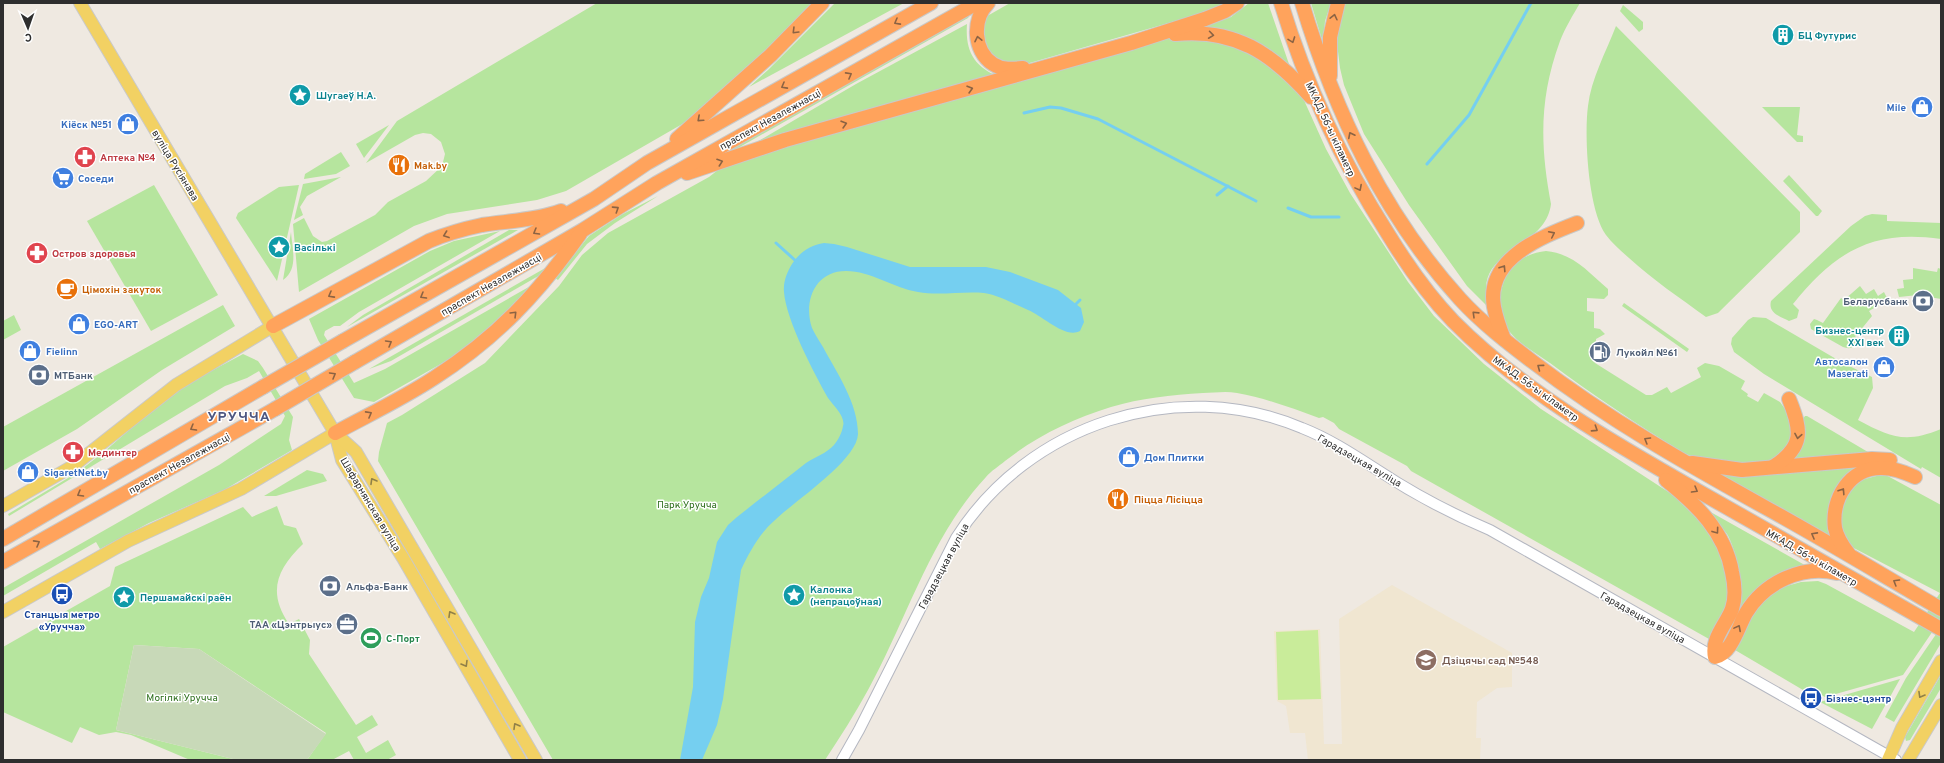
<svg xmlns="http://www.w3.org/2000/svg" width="1944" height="763" viewBox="0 0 1944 763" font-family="Overpass,sans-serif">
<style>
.education{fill:#f0e6d1}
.green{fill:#b6e59e}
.cemetery{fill:#c8d9b8}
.pitch{fill:#c9ec9a}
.water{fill:#75cff0}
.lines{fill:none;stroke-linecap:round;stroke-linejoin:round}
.stream{stroke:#75cff0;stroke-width:3}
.minor-casing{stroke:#b4b7c1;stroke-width:12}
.major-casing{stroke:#c9c9c9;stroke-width:14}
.highway-casing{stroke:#c9c9c9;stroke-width:16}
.minor{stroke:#fff;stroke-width:10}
.major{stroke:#f2d163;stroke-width:12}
.highway{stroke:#ffa35c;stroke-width:14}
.highway-bridge-casing{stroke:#c9c9c9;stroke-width:16;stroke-linecap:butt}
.highway-bridge{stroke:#ffa35c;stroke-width:14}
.oneway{stroke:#8c6343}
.oneway2{stroke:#908048}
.labels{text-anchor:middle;stroke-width:3;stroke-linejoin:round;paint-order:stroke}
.culture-label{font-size:10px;font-weight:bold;fill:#0d838f;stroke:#fff;text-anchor:start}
.shop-label{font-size:10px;font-weight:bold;fill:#366cbe;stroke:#fff;text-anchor:start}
.street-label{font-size:10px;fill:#2e2e2e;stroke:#fff}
.health-label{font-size:10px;font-weight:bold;fill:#be3a42;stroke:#fff;text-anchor:start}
.food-label{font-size:10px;font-weight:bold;fill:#c56008;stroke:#fff;text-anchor:start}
.service-label{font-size:10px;font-weight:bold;fill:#4e5e75;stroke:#fff;text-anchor:start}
.park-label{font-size:10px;fill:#2c6e1b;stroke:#fff}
.transit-label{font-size:10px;font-weight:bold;fill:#164399;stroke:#fff}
.leisure-label{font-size:10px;font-weight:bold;fill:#27864d;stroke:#fff;text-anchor:start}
.education-label{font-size:10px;font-weight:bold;fill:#785e54;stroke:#fff;text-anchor:start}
.district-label{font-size:14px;font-weight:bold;letter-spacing:1px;fill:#4d5680;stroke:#fff}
</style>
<rect width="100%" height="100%" fill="#efe9e1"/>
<!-- education -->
<polygon class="education" points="1392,585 1512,653 1512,687 1497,688 1477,702 1476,738 1481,738 1480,760 1308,760 1305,733 1290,733 1286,706 1277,701 1274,631 1320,629 1324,744 1342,744 1339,619"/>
<!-- green -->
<g class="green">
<polygon points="597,3 814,3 770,49 691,119 566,191 537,200 447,214 414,226 299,292 293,224 304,218 313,236 322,242 327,241 375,215 388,202 426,181 442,166 445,154 441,142 431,134 423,133 415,135 366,163 397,121"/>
<polygon points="835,3 904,3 749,87 768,70"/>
<polygon points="1010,3 1230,3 1207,12 1026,64 999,63 986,53 982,19"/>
<polygon points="1249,3 1268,3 1290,67 1271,51 1204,27 1231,17"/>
<polygon points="1311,3 1331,3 1325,21 1323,43"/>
<path d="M1342,3H1580C1573,15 1565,28 1560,41C1539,98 1540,146 1551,204C1546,247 1484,248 1486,291C1487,297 1489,303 1490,309L1467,286L1409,205L1364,134L1344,85L1340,68L1335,27Z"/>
<polygon points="1623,5 1643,22 1643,29 1639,32 1620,11"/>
<polygon points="971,13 968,18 731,152 707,161"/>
<path d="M967,24C965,51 974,67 1000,77L743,150L856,84Z"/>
<path d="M1616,26L1800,212V232L1718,313L1706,317C1680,298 1653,280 1629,258C1621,251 1612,243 1606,235C1588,210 1584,136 1588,106C1591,79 1606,52 1616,26Z"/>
<path d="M1180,36L1196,37L1237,46L1275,66L1303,98L1326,149L1350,193L1408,282L1434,316L1484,364L1541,409L1673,495L1711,532L1722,552L1730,593L1727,610L1709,639L1411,471L1407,466L1339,429L1334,423L1323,417L1319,418C1292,408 1265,398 1237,393C1225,391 1214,393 1203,393C1171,395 1141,398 1111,407C1072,419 1037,436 1005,461C999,466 991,471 986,477C930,537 907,619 868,690C855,714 840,737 825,760H553L378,461L379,452L387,423L402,415L485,363L559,286L582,255L608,233L709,177L723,166L769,150L1164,38Z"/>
<polygon points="1762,107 1800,107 1797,135 1803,136 1803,142 1797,142"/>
<polygon points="389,125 364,158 356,144"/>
<polygon points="341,152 350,166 336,174 304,179 305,174"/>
<polygon points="1789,175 1822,211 1818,216 1816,216 1783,181"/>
<polygon points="341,177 307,196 300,207 303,215 294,220 303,184"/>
<polygon points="154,185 218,295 151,331 87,221"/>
<polygon points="299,185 277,281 236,218 238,213 279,187"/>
<polygon points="658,196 615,223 587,244 558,280 555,278 589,236 621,215"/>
<path d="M1872,214L1887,215V221L1941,223V239C1872,229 1835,252 1793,304L1799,310L1797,318L1789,321C1779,316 1768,313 1771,301L1851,226L1865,216Z"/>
<polygon points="509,230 518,230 347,327 363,315"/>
<polygon points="500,231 359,312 340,326 334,326 325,331 324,335 354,383 385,369 541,280 490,331 460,353 374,402 354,398 318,340 309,319 430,251 454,241"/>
<path d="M291,232C292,248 299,269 283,280Z"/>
<path d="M1546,251C1574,254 1587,271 1608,289V295L1604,299L1587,298V311L1594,312V328L1600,329L1605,334L1596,339V347H1591V355L1595,363L1646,395H1652L1667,387L1671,393L1701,377L1697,368L1705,363L1719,366L1745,381L1741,389L1748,394L1747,396L1758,402L1764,393L1780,402L1790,416L1792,439L1786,450L1763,465L1698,459L1684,453C1638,425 1593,395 1550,363C1536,353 1519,344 1509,331C1498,317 1498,297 1504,281C1510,263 1527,253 1546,251Z"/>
<polygon points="554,263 547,271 391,361 369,369"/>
<polygon points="1913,268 1937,272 1938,268 1941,269 1941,299 1918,295 1899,297 1897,289 1904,288 1903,280 1913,279"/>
<path d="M1860,286L1866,294L1874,289L1878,296L1884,292L1888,300L1869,311L1872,316L1855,337L1859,340C1855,347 1851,350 1843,347L1811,329L1810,324L1814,319L1817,320L1823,323L1841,298L1844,300Z"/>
<polygon points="1624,303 1689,349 1687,352 1622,306"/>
<polygon points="223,305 235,326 162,370 77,429 3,471 3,427"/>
<polygon points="14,315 21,330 3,340 3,321"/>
<path d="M1753,317L1766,318L1843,363L1872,377L1873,388L1858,420C1890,437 1905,444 1941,429V478L1922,467L1921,469L1764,374L1734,352L1731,344L1732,338L1748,320Z"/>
<polygon points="243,354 258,361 263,368 293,417 289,440 292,450 224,490 149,523 100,549 96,542 3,596 3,588 219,465 281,424 285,416 259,371 247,378 225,386 9,516 8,514 78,472 105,451 174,391"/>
<polygon points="1805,416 1807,416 1873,455 1792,463 1804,438 1803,419"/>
<path d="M1859,465C1828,491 1825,500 1832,540L1712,471Z"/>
<polygon points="307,470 323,474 327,481 276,496 264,496"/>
<polygon points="1884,474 1941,505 1941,619 1903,675 1825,697 1807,687 1803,690 1735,650 1734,645 1763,599 1783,587 1801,582 1818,581 1826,584 1914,632 1940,593 1848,545 1844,538 1840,517 1847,491 1861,480"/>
<path d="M277,506L284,525L296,528L303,544C277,569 267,592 289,624L299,619L310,640L309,654L356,725L372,715L378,725L357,737L366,753L388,740L396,755L387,760H354L349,751L332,760H307L326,733L199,649L134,645L116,730L237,760H190L131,735L116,732L99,735L80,727L72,743L3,712V647L110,586L115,567L243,507L252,517Z"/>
<path d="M1707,510L1810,568L1783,574L1726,641L1723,640C1730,628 1738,617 1741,604C1744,587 1736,549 1727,534C1721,526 1714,518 1707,510Z"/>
<polygon points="1941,627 1941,643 1894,722 1885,717 1906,678"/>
<polygon points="1941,675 1941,688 1910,740 1906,741 1905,737"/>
<polygon points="1900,679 1872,729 1820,702"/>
</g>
<!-- cemetery -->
<polygon class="cemetery" points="134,645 199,649 326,734 307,760 237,760 116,730"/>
<!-- pitch -->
<polygon class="pitch" points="1318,630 1321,699 1278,700 1276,632"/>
<!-- water -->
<path class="water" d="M824,243L834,244L847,247L910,267H986L1010,272L1058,290L1081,308L1084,322L1080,331C1065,339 1043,316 1028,310C1014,304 998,295 984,293C962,291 939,296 918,292C893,288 871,271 846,271C815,271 803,301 812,328C815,334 819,341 823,347C837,373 858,403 858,434C857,461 793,502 774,521C759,534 749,553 741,570L723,699L717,725L702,760H680L693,687L695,622L701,597L709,578L717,542L728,525L737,517C760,499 783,481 806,463C815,457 827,453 834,445C838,440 842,433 843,426C846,417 833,405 828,398C814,373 786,320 784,292C783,282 787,272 792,264C800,252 810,245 824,243Z"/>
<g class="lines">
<!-- stream -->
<g class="stream">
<polyline points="1024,113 1050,107 1061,108 1098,119 1256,201"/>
<polyline points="1427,164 1469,115 1531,3"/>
<polyline points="1217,195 1228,186"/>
<polyline points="1288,208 1311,217 1339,217"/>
<polyline points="776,243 797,262"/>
<polyline points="1076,304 1080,300"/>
</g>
<!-- minor casing -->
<g class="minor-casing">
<path id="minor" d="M842,760L859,730L956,538C1028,424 1177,375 1302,428C1330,439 1354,455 1379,471C1414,494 1452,514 1490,530L1896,760"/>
</g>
<!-- major casing -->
<g class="major-casing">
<g id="major">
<polyline points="80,3 335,433 342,460 403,558 520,760"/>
<polyline points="335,433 356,452 536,760"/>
<polyline points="3,506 73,466 176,385 273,326"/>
<polyline points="3,612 128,541 241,489 335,433"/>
<polyline points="1888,760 1902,728 1941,661"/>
<polyline points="1908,760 1941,705"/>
</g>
</g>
<!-- highway casing -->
<g class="highway-casing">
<g id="highway">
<path d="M988,3C972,19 973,51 993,64C1002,70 1013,69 1023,68"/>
<path d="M1281,3C1306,85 1342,162 1388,234C1407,265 1428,295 1453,321C1521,390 1615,444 1698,491C1779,537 1860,583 1941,629"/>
<path d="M1302,3C1335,112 1383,214 1460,299C1482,323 1508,343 1533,362C1609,420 1687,464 1770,510C1828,542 1884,576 1941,609"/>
<path d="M1175,34C1235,28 1272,53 1311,97"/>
<polyline points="1330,76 1330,37 1338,3"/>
<polyline points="677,139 771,55 822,3"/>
<polyline points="687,173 785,140 1131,43 1205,19 1225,11 1237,3"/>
<path d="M273,326L429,241C446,234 463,229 482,225C508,221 536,220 561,211"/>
<path d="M1504,339C1500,329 1496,318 1494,307C1485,259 1541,237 1577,223"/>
<polyline points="343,341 594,199 647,163 931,3"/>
<polyline points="355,362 583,230 657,183 977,3"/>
<path d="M335,433C368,415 402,399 434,378C496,338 538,294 580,234"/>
<polyline points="1692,463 1742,470 1872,459 1890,460"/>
<path d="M1773,467C1804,447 1802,431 1789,399"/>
<path d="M1666,480C1697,505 1725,532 1732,572C1735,585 1736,597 1732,609C1726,625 1711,638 1715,657C1732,653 1738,627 1746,613C1764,583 1802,564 1837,573"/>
<polyline points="3,539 263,387"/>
<path d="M1848,553C1842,545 1837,538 1835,528C1831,499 1850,467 1882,468C1893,468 1904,472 1915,477"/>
<polyline points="3,562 275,409"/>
</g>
</g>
<!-- minor -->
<use href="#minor" class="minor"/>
<!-- major -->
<use href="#major" class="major"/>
<!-- highway -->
<use href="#highway" class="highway"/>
<!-- highway-bridge casing -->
<g class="highway-bridge-casing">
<g id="highway-bridge">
<polyline points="263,387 343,341"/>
<polyline points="275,409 355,362"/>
</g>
</g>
<!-- highway-bridge -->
<use href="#highway-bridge" class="highway-bridge"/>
</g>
<!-- one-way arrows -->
<defs><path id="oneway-chevron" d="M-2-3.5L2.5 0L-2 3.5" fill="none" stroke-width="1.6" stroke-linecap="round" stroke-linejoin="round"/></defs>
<g class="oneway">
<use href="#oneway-chevron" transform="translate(1334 17) rotate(-77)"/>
<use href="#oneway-chevron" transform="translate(897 22) rotate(151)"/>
<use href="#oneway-chevron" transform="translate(795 31) rotate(135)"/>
<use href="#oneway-chevron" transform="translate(1211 35) rotate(8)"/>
<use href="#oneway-chevron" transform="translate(978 39) rotate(-102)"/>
<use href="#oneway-chevron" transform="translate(1292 40) rotate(70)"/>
<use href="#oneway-chevron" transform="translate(849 75) rotate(-29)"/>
<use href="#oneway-chevron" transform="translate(784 86) rotate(151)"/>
<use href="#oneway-chevron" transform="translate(970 89) rotate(-16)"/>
<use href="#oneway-chevron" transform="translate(700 119) rotate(138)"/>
<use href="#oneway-chevron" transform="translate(844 124) rotate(-16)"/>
<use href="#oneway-chevron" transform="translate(1351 135) rotate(-117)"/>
<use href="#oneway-chevron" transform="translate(720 162) rotate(-19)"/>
<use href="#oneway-chevron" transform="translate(1359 188) rotate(62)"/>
<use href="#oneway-chevron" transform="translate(616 209) rotate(-33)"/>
<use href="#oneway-chevron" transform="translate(536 232) rotate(150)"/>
<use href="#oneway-chevron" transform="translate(1552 234) rotate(-26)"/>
<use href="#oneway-chevron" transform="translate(446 235) rotate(160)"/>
<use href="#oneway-chevron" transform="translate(1503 268) rotate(-57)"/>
<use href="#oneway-chevron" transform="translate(331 295) rotate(151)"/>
<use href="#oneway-chevron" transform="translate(423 296) rotate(150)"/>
<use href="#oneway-chevron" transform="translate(514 314) rotate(-45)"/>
<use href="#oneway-chevron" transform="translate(1475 314) rotate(-136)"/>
<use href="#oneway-chevron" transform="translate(389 343) rotate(-30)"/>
<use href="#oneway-chevron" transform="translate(1540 367) rotate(-143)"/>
<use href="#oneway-chevron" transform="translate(333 375) rotate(-30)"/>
<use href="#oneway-chevron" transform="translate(369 414) rotate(-29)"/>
<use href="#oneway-chevron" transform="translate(193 428) rotate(150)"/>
<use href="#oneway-chevron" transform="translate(1595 429) rotate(33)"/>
<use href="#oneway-chevron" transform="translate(1798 436) rotate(100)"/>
<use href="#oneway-chevron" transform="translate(1647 440) rotate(-149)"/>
<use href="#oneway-chevron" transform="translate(1695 490) rotate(30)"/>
<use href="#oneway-chevron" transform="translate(1842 491) rotate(-57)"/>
<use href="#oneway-chevron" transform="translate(80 494) rotate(150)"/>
<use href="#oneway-chevron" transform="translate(1716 531) rotate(54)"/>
<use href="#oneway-chevron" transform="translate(1814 535) rotate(-151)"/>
<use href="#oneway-chevron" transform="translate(37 543) rotate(-29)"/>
<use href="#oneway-chevron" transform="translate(1896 582) rotate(-149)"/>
<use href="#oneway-chevron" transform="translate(1738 628) rotate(-62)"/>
</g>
<g class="oneway2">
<use href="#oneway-chevron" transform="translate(373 481) rotate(-120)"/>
<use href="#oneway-chevron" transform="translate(451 614) rotate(-120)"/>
<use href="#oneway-chevron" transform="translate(465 664) rotate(59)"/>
<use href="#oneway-chevron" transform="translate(1921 695) rotate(120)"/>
<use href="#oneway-chevron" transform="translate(516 726) rotate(-120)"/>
</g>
<!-- icons -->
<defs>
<g id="building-disc" transform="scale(1.15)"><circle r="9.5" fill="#0f9aa8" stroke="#fff"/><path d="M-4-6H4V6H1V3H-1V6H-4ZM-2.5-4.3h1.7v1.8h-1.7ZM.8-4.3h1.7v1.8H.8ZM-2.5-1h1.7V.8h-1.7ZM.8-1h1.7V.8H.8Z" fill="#fff"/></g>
<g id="sight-disc" transform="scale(1.15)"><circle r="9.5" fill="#0f9aa8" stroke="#fff"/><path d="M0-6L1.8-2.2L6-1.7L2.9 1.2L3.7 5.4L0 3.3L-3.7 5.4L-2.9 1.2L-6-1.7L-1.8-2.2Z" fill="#fff"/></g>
<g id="shop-disc" transform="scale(1.15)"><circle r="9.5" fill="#3f7fe0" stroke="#fff"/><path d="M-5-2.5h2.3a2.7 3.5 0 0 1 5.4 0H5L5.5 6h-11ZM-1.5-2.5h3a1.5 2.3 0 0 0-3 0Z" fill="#fff"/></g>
<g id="pharmacy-disc" transform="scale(1.15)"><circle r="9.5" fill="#e0444e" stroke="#fff"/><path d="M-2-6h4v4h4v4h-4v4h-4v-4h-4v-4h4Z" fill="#fff"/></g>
<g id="restaurant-disc" transform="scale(1.15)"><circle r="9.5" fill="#e8710a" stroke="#fff"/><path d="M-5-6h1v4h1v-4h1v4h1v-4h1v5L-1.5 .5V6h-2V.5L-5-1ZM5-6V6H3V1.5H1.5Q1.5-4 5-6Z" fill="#fff"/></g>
<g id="supermarket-disc" transform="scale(1.15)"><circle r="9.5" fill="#3f7fe0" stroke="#fff"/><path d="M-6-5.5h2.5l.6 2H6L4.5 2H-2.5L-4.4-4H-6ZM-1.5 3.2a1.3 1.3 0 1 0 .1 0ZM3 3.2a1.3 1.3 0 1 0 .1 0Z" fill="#fff"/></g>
<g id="cafe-disc" transform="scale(1.15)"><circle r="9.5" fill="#e8710a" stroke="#fff"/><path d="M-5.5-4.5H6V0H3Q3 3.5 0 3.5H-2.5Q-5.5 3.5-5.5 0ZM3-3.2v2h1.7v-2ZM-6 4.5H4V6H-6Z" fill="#fff"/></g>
<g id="bank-disc" transform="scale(1.15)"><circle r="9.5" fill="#5c6f8a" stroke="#fff"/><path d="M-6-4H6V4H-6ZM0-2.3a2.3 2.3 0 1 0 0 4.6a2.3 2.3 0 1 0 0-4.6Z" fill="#fff"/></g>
<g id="fuel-disc" transform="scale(1.15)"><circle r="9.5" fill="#5c6f8a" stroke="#fff"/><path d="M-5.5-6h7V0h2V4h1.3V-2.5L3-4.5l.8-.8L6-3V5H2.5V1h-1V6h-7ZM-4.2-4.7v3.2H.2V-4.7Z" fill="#fff"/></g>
<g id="bus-disc" transform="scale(1.15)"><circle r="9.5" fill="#1a4fb4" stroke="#fff"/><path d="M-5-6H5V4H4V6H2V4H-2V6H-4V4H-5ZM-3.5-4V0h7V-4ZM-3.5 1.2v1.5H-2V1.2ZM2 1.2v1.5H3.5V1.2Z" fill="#fff"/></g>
<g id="office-disc" transform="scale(1.15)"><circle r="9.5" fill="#5c6f8a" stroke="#fff"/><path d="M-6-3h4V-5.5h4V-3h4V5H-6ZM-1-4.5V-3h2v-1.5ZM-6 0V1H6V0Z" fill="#fff"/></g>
<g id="stadium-disc" transform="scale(1.15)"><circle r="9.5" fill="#2e9e5b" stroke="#fff"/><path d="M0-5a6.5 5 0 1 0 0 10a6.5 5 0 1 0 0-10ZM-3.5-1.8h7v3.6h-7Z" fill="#fff"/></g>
<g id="school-disc" transform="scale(1.15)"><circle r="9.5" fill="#8d6e63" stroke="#fff"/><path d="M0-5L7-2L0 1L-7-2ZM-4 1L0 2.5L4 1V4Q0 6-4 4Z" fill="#fff"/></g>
</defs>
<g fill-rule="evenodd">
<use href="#building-disc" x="1783" y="35"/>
<use href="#sight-disc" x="300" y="95"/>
<use href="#shop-disc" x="1922" y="107"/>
<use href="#shop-disc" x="128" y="124"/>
<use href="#pharmacy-disc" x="85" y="157"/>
<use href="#restaurant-disc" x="399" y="165"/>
<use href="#supermarket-disc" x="63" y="178"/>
<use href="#sight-disc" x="279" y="247"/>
<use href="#pharmacy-disc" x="37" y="253"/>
<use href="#cafe-disc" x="67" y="289"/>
<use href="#bank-disc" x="1923" y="301"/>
<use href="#shop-disc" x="79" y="324"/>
<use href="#building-disc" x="1899" y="336"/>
<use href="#shop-disc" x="30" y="351"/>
<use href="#fuel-disc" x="1600" y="352"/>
<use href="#shop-disc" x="1884" y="367"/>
<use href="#bank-disc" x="39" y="375"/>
<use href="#pharmacy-disc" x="73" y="452"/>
<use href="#shop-disc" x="1129" y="457"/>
<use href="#shop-disc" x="28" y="472"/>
<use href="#restaurant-disc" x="1118" y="499"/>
<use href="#bank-disc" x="330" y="586"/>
<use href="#bus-disc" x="62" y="594"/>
<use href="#sight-disc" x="794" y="595"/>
<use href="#sight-disc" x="124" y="597"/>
<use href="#office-disc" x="347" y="624"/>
<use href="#stadium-disc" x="371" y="638"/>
<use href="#school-disc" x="1426" y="660"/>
<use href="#bus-disc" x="1811" y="698"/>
</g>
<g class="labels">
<!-- culture labels -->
<g class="culture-label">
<text x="1798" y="39">БЦ Футурис</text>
<text x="316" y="99">Шугаеў Н.А.</text>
<text x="294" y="251">Васількі</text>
<text x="1884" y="334" text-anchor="end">Бизнес-центр<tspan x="1884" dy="12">XXI век</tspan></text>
<text x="810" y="593">Калонка<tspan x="810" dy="12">(непрацоўная)</tspan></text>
<text x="140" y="601">Першамайскі раён</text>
</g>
<!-- shop labels -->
<g class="shop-label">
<text x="1906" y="111" text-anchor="end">Mile</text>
<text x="112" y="128" text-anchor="end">Кіёск №51</text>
<text x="78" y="182">Соседи</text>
<text x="94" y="328">EGO-ART</text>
<text x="46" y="355">Fielinn</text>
<text x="1868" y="365" text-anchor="end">Автосалон<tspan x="1868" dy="12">Maserati</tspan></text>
<text x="1144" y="461">Дом Плитки</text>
<text x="44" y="476">SigaretNet.by</text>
</g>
<!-- street labels -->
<g class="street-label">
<text transform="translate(770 119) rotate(-29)" y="4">праспект Незалежнасці</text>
<text transform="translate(1331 129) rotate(65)" y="4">МКАД, 56-ы кіламетр</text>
<text transform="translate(176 165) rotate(59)" y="4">вуліца Русіянава</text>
<text transform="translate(491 284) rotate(-30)" y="4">праспект Незалежнасці</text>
<text transform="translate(1536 388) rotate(36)" y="4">МКАД, 56-ы кіламетр</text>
<text transform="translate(1360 460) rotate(30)" y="4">Гарадзецкая вуліца</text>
<text transform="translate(179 463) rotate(-29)" y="4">праспект Незалежнасці</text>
<text transform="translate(371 504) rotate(59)" y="4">Шафарнянская вуліца</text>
<text transform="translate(1812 557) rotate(30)" y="4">МКАД, 56-ы кіламетр</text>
<text transform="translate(943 566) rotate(-62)" y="4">Гарадзецкая вуліца</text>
<text transform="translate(1643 617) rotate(29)" y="4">Гарадзецкая вуліца</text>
</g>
<!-- health labels -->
<g class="health-label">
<text x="100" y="161">Аптека №4</text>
<text x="52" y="257">Остров здоровья</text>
<text x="88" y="456">Мединтер</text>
</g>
<!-- food labels -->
<g class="food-label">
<text x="414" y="169">Mak.by</text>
<text x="82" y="293">Цімохін закуток</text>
<text x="1134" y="503">Піцца Лісіцца</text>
</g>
<!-- service labels -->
<g class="service-label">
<text x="1908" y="305" text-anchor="end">Беларусбанк</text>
<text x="1616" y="356">Лукойл №61</text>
<text x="54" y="379">МТБанк</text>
<text x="346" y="590">Альфа-Банк</text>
<text x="332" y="628" text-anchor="end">ТАА «Цэнтрыус»</text>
</g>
<!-- park labels -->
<g class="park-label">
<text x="687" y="508">Парк Уручча</text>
<text x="182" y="701">Могілкі Уручча</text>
</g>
<!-- transit labels -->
<g class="transit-label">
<text x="62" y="618">Станцыя метро<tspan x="62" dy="12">«Уручча»</tspan></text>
<text x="1826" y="702" text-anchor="start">Бізнес-цэнтр</text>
</g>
<!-- leisure labels -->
<g class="leisure-label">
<text x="386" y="642">С-Порт</text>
</g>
<!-- education labels -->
<g class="education-label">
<text x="1442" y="664">Дзіцячы сад №548</text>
</g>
<!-- district labels -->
<g class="district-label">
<text x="239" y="421">УРУЧЧА</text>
</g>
</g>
<!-- border -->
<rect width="1944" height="763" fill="none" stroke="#2e2e2e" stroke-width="8"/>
<!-- north arrow -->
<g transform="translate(28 28) rotate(178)" stroke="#ffffff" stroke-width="3" paint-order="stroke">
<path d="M0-3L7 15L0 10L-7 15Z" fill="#2e2e2e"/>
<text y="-6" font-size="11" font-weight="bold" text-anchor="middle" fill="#2e2e2e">С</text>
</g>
</svg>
